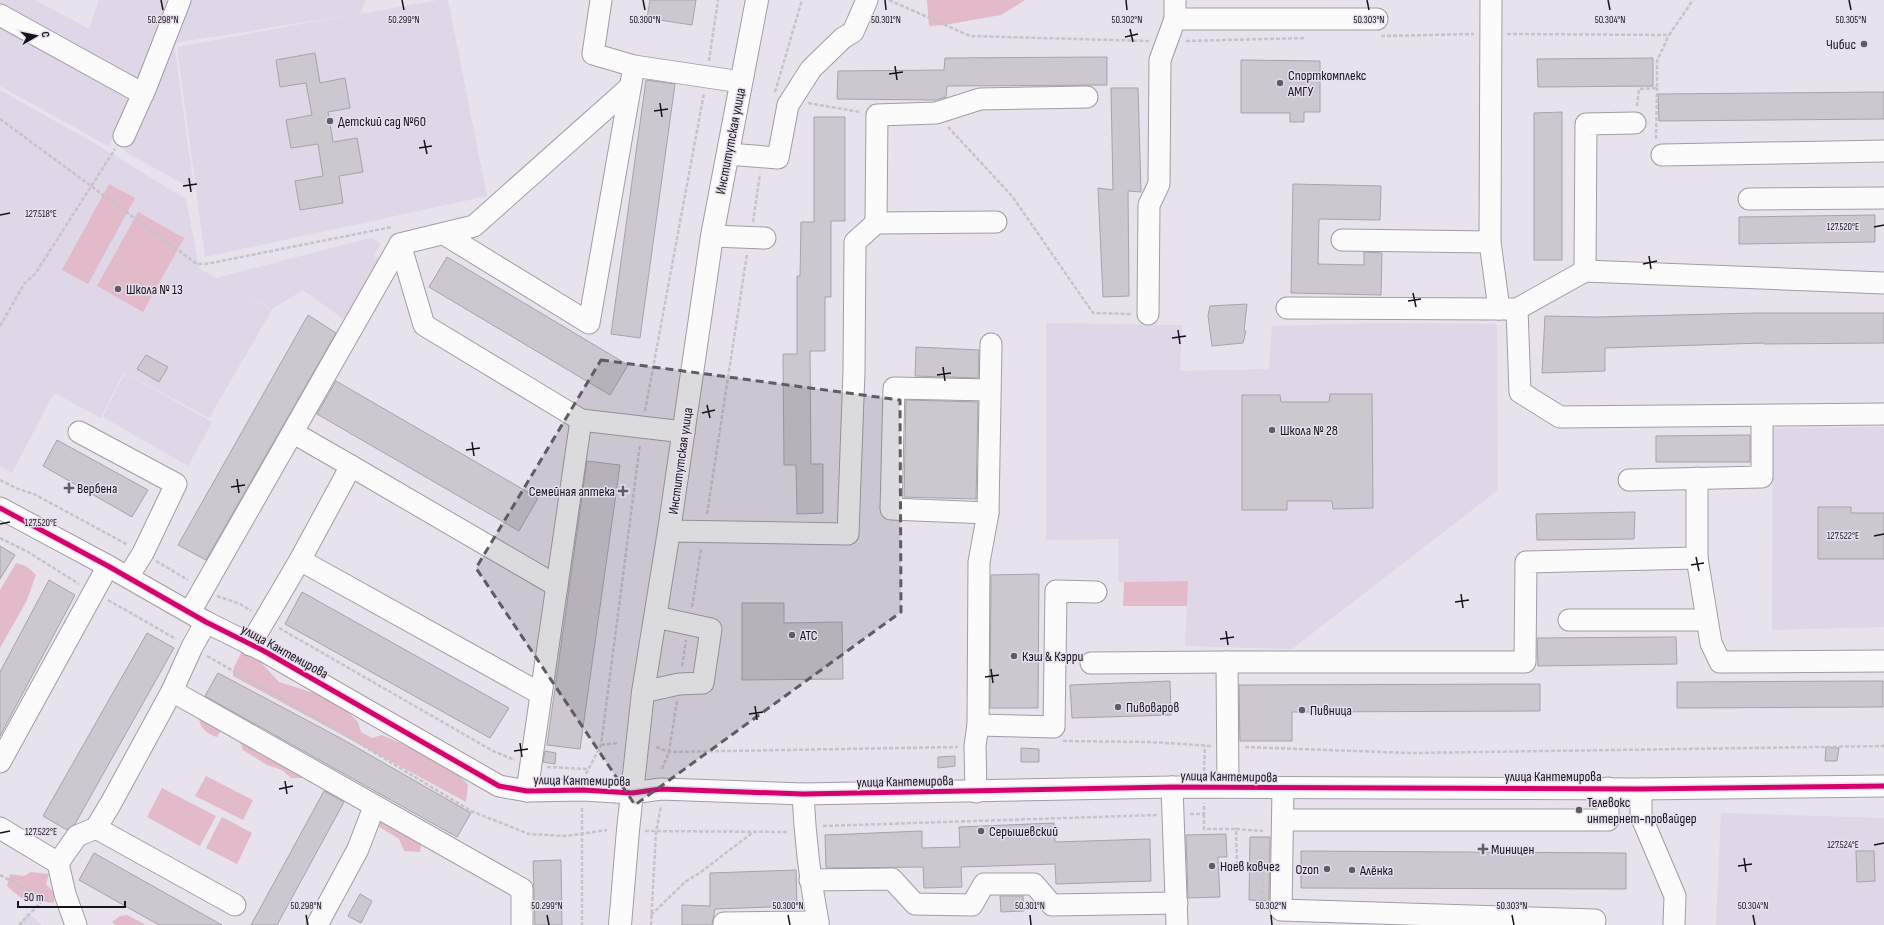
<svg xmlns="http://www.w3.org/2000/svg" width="1884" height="925" viewBox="0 0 1884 925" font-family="'Sofia Sans Condensed',sans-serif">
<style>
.built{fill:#dfd6e7}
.green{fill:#e2baca}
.building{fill:#cdc8cf;stroke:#a7a3a9}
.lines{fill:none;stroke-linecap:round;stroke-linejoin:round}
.minor-casing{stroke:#a09da3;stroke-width:23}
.major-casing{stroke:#a09da3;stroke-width:24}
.path{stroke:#c5c4c6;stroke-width:2.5;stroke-dasharray:4 2;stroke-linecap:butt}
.minor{stroke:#fbfbfc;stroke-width:21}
.major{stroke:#fbfbfc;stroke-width:22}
.cycleway-casing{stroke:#e7dfef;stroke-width:8}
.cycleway{stroke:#d6006c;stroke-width:5}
.marked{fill:#605c63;fill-opacity:0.2;stroke:#605c63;stroke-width:3;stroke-dasharray:8 5;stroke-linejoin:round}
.ticks{fill:none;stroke:#171419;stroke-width:1.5}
.poi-dot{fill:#605c63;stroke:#e7dfef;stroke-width:1.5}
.labels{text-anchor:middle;stroke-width:3;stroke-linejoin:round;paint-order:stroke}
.poi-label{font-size:14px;fill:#171419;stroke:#e7dfef;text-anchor:start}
.street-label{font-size:14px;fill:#171419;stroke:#e7dfef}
.ticks-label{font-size:10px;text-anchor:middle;fill:#171419;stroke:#e7dfef;stroke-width:3;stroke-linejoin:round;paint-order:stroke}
</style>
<rect width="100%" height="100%" fill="#e7e2ec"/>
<!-- built -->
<g class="built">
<polygon points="0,0 35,0 89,29 99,0 173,0 125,117 108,146 0,86"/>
<polygon points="187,0 366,0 360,14 438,0 448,0 487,196 205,257 177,47 356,14 174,43 194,190 124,151"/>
<polygon points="0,90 92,142 186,199 199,268 272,310 209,418 124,372 101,418 54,393 12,473 0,466"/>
<polygon points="370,238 381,243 374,255 381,260 356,328 303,290 272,309 216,278"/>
<polygon points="1046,323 1182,325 1180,371 1269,369 1272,326 1384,323 1497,324 1498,490 1292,649 1185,646 1188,581 1118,582 1118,539 1046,540"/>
<polygon points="125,373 212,422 188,466 103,417"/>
<polygon points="1884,427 1884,627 1772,630 1773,428"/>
<polygon points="1721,813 1884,818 1884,925 1716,925"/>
<polygon points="27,912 42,925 19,925"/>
</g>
<!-- green -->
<g class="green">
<polygon points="927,0 1025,0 1001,15 944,25 929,26"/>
<polygon points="109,184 135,198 88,284 62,270"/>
<polygon points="138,212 184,238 143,312 97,286"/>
<polygon points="16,563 26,566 36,575 27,600 0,648 0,590"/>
<polygon points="1188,581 1187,606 1123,606 1124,582"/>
<polygon points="241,653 253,654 279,682 317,694 340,704 358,722 361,732 372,738 382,735 434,758 459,775 468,785 466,802 233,676 234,667"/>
<path d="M205,705L309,765L306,778H291L282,770L267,765L243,750L235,730L224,726L217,737C201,732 193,719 205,705Z"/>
<polygon points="206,776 253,800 243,820 195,796"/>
<polygon points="162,788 216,816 200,846 147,817"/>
<polygon points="381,814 423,833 420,852 404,851 399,839 378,826"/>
<polygon points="222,817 252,833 237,864 206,848"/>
<polygon points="31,872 49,874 46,884 54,893 54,903 21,898 7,886 10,874 24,876"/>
<path d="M127,915C133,919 139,920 145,925H115L112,922L120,916Z"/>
</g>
<!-- building -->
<g class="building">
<polygon points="650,0 696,0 692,25 647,18"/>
<polygon points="315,53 320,83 345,78 350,108 328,112 333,142 357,138 363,172 339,176 343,203 300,210 295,181 323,176 318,144 291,148 286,120 312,115 306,83 280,87 276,60"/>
<polygon points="1107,57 1107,85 947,86 946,97 936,100 837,99 838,71 944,70 945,58"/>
<polygon points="1653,58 1653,86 1538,87 1537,59"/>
<polygon points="1241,60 1320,61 1320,112 1304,112 1304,122 1290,122 1290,113 1241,113"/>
<polygon points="646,80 675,84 640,338 611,334"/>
<polygon points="1111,88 1138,88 1141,192 1128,191 1129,296 1103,297 1098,188 1113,190"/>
<polygon points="1884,92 1884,119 1659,121 1658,94"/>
<polygon points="1562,112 1562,260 1534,260 1534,113"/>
<polygon points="814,117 845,117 845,221 831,221 831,297 825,297 825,351 810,351 811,464 823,464 823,513 797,514 796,465 784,465 783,354 797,354 797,276 800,276 801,222 814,222"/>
<polygon points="1293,184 1381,186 1380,220 1319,219 1318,264 1364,265 1364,252 1382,253 1381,295 1291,293"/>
<polygon points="1875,215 1875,242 1739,244 1739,217"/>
<polygon points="447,257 628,365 610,395 429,287"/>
<polygon points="1247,304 1244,331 1246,331 1243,343 1212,346 1208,316 1210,306"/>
<polygon points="1756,313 1884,313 1884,343 1764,344 1764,343 1605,348 1605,371 1542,373 1545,316 1597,317"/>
<polygon points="308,315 336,333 206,560 178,545"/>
<polygon points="916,347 979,350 978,378 915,376"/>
<polygon points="146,355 168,367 159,382 137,369"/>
<polygon points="336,381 538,498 519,531 317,414"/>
<polygon points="1330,394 1372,394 1373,508 1333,509 1332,501 1287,501 1287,510 1242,510 1242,395 1280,395 1281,402 1329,402"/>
<polygon points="906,400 978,402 976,499 904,497"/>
<polygon points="1750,435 1750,462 1656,462 1656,436"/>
<polygon points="57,440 148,490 132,517 43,466"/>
<polygon points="587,461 620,465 580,749 547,745"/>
<polygon points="1818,507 1851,507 1851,513 1884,513 1884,559 1818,559"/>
<polygon points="1635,512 1634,539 1537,540 1536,514"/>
<polygon points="0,546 15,555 0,579"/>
<polygon points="1039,574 1038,708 990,708 991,575"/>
<polygon points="49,580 75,595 0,736 0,672"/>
<polygon points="302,592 509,708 490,738 285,624"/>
<polygon points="742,603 784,603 784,623 842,622 843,679 742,680"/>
<polygon points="147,633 174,648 75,824 67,830 43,816"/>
<polygon points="1676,637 1677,664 1538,666 1537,638"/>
<polygon points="218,673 342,739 471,813 457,837 205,696"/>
<polygon points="1170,681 1171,715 1072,718 1070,685"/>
<polygon points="1883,681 1883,707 1677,708 1677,682"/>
<polygon points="1540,684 1540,711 1292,712 1292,741 1240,741 1239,685"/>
<polygon points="1826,747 1839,748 1837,761 1825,761"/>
<polygon points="1021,748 1039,749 1039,762 1021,762"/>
<polygon points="545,751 556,753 555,764 543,762"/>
<polygon points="955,756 955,766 938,768 938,757"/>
<polygon points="324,791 344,802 277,925 251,925"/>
<polygon points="1054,823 1055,842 1150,839 1151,881 1056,884 1055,864 961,867 962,887 924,888 923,867 826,868 825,835 922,831 922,848 960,847 959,827"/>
<polygon points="1226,834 1227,857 1218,857 1220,897 1188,898 1186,835"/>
<polygon points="1250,837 1270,837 1269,901 1249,900"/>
<polygon points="1301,851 1626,853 1626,889 1301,888"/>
<polygon points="1856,851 1874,851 1875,881 1857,882"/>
<polygon points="94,853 222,925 159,925 79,880"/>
<polygon points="561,860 562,925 535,925 533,861"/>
<polygon points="796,870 797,906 715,909 712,925 682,925 682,905 710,906 710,873"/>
<polygon points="360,894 372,901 361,923 348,916"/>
<polygon points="1000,896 1023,896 1024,911 1001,912"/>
</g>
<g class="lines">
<!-- minor casing -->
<g class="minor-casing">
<g id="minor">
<polyline points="601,0 593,54 634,66 741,82"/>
<polyline points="1491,0 1490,242 1499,309 1517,309 1585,271 1586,124 1635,123"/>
<polyline points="0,15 143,94"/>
<polyline points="1175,19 1377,19"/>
<polyline points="124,136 146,87 180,0"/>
<polyline points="728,154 778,158 788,105 811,69 843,38 853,32 867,0"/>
<polyline points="1662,155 1884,151"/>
<polyline points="1749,199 1884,198"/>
<polyline points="876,223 877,115 936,113 980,99 1087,97"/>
<polyline points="444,234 589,323 634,66"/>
<polyline points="712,236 765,238"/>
<polyline points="1342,240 1490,242"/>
<polyline points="400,244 424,325 581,420"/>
<polyline points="1585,271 1884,283"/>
<polyline points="1287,308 1499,309"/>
<polyline points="1517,309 1520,392 1560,417 1884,414"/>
<polyline points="1148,314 1149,205 1159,184 1160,60 1175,19 1175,0"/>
<polyline points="79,432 176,484 143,553 128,577"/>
<polyline points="299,436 351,466 300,560 541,694"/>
<polyline points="351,466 557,586"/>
<polyline points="1697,478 1697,558 1711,643 1720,662 1884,661"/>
<polyline points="1629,480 1762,477 1762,416"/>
<polyline points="0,508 108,566 206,622 264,651 499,786 527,791 583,790 632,793 661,789 803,794 1172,787 1641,789 1884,786"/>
<polyline points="988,513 891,509 894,388 990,390"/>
<polyline points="669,531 848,534 854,371 855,242 876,223 996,222"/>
<polyline points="190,612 400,244 474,226 630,87"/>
<polyline points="1569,620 1706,620"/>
<polyline points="250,645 300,560"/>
<polyline points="1091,663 1227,662"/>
<polyline points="172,691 522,889 522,925"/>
<polyline points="643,692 679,684 703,683 711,629 656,617"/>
<polyline points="978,725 1054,727 1056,591 1096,592"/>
<polyline points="0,762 108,566"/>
<polyline points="1172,787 1177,925"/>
<polyline points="1228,787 1227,662 1525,662 1526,562 1697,558"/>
<polyline points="1283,788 1281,910 1595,920 1594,925"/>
<polyline points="1641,789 1641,816 1675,896 1674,925"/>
<polyline points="527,791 581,420 684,432"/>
<polyline points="976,792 975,746 978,725 979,562 988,513 991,344"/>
<path d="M803,794C805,838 810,880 818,922"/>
<polyline points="1283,820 1608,820 1608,788"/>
<polyline points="0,828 58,863 77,836 96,828 111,803 172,691 192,647 206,622"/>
<polyline points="96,828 235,905"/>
<polyline points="58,863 65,894 76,925"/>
<polyline points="810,880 892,879 915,904 972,905 984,884 1034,884 1052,905 1177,903"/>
<polyline points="317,925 358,849 374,807"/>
<polyline points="724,925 724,923 818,922 818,925"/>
</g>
</g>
<!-- major casing -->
<g class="major-casing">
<polyline id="major" points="620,925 628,830 643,692 669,531 712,236 757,0"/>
</g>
<!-- path -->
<g class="path">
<polyline points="889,0 970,36 1149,41"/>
<polyline points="1507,34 1669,35 1693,0"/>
<polyline points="1381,36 1474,34"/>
<polyline points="1186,41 1305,38"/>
<polyline points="709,61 718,0"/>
<polyline points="775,92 802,0"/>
<polyline points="808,103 860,112"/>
<polyline points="1637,106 1639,89 1657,88 1657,61 1669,35"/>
<polyline points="0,119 197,264 206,264 392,227"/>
<polyline points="948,127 1012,196 1093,313 1131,314"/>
<polyline points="1656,139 1657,88"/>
<polyline points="753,222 760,174"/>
<polyline points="0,326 24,284 35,274 115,149"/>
<polyline points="645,411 704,93"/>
<polyline points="0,480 18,489 34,494 128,545"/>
<polyline points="707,514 747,254"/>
<polyline points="0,538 28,552 79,584"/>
<polyline points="156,561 188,580"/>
<polyline points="217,596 240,604 251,611"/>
<polyline points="108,600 176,639"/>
<polyline points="692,607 701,549"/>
<polyline points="279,628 493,751 515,760"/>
<polyline points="207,656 349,737 471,811 529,834 566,836 607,830"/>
<polyline points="682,666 686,640"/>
<polyline points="1063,741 1151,742 1212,746"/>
<polyline points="601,745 618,743"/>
<polyline points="656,747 669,752 958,747"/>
<polyline points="1245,747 1411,753 1884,746"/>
<polyline points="547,767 587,769"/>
<polyline points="662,769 669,752 677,701"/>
<polyline points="1204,771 1205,746"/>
<polyline points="586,774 601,745 640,444"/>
<polyline points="582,808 582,925"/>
<polyline points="1190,814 1204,814 1204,803"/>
<polyline points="1204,814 1204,829 1236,829"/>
<polyline points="823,826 1157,815"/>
<polyline points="645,831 788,832"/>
<polyline points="1218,865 1237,864 1236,829 1263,831"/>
<polyline points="0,875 50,902"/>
<polyline points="1262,900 1263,866"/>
<polyline points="651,915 685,882 701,872 752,833"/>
<polyline points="19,925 45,898"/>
<polyline points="651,925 656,832 661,806"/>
</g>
<!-- minor -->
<use href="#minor" class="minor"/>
<!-- major -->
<use href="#major" class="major"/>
<!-- cycleway casing -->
<g class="cycleway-casing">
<polyline id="cycleway" points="0,508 108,566 206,622 264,651 499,786 527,791 583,790 632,793 661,789 803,794 1172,787 1641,789 1884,786"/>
</g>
<!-- cycleway -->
<use href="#cycleway" class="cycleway"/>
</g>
<!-- marked area -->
<path class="marked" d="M601,360L900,400L901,612L635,805L476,568Z"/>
<!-- ticks -->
<path class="ticks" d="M161,0L163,10M402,0L404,10M643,0L645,10M885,0L886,10M1126,0L1127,10M1367,0L1369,10M1608,0L1610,10M1849,0L1851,10M1130,29L1133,42M1125,37L1138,34M895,66L897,80M889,74L903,72M660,103L662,117M654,111L668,109M424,140L427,154M419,148L432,146M189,178L191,192M183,186L197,184M0,215L10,213M1874,227L1884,225M1649,256L1651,269M1643,264L1657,261M1413,293L1416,307M1408,301L1421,299M1178,330L1180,344M1172,338L1186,336M943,367L945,381M937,375L951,373M707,405L710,418M702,413L715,410M472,442L474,456M466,450L480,448M237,479L239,493M231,487L245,485M0,524L10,522M1874,536L1884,534M1696,557L1699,571M1691,565L1704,563M1461,594L1463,608M1455,602L1469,600M1226,631L1228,645M1220,639L1234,637M991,669L993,683M985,677L999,675M755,706L757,720M749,714L763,712M520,743L522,757M514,751L528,749M285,781L287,794M279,789L293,786M0,833L10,831M1874,845L1884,843M1744,858L1746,872M1738,866L1752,864M306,915L308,925M547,915L549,925M788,915L790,925M1030,915L1031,925M1271,915L1272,925M1512,915L1514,925M1753,915L1755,925"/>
<!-- markers -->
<g class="poi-dot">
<circle cx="1864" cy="44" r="4"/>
<circle cx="1280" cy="83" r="4"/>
<circle cx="330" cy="121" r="4"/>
<circle cx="118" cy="289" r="4"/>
<circle cx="1272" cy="430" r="4"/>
<path d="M67 482h4v4h4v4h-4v4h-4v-4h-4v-4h4z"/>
<path d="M621 485h4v4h4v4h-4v4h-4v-4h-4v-4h4z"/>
<circle cx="792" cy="635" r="4"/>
<circle cx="1014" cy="656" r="4"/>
<circle cx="1118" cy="707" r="4"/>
<circle cx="1302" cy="710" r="4"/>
<circle cx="1579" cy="810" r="4"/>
<circle cx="981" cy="831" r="4"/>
<path d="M1481 843h4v4h4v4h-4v4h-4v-4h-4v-4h4z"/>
<circle cx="1212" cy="866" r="4"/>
<circle cx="1327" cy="869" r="4"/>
<circle cx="1352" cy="870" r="4"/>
</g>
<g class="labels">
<!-- poi labels -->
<g class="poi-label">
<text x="1856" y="49" text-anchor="end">Чибис</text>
<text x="1288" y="80">Спорткомплекс<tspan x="1288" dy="16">АМГУ</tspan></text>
<text x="338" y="126">Детский сад №60</text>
<text x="126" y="294">Школа № 13</text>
<text x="1280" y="435">Школа № 28</text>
<text x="77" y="493">Вербена</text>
<text x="615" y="496" text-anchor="end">Семейная аптека</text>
<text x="800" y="640">АТС</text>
<text x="1022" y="661">Кэш &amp; Кэрри</text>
<text x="1126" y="712">Пивоваров</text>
<text x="1310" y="715">Пивница</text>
<text x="1587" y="807">Телевокс<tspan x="1587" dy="16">интернет-провайдер</tspan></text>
<text x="989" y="836">Серышевский</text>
<text x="1491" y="854">Миницен</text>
<text x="1220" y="871">Ноев ковчег</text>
<text x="1319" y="874" text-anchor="end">Ozon</text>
<text x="1360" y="875">Алёнка</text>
</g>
<!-- street labels -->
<g class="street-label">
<text transform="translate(730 141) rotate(-79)" y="5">Институтская улица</text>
<text transform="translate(680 461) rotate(-82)" y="5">Институтская улица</text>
<text transform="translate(285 651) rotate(29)" y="5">улица Кантемирова</text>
<text transform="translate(1229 776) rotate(1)" y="5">улица Кантемирова</text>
<text x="1553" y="781">улица Кантемирова</text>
<text transform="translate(582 780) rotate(1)" y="5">улица Кантемирова</text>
<text transform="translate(905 781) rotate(-1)" y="5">улица Кантемирова</text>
</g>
</g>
<g class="ticks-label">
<text x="163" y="23">50.298°N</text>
<text x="404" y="23">50.299°N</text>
<text x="645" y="23">50.300°N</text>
<text x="886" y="23">50.301°N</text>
<text x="1127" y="23">50.302°N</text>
<text x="1369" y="23">50.303°N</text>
<text x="1610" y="23">50.304°N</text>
<text x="1851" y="23">50.305°N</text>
<text x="41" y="217">127.518°E</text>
<text x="1843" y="230">127.520°E</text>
<text x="41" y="526">127.520°E</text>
<text x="1843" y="539">127.522°E</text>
<text x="41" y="835">127.522°E</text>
<text x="1843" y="848">127.524°E</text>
<text x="306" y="909">50.298°N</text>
<text x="547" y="909">50.299°N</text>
<text x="788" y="909">50.300°N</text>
<text x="1030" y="909">50.301°N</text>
<text x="1271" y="909">50.302°N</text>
<text x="1512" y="909">50.303°N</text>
<text x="1753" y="909">50.304°N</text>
</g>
<!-- north arrow -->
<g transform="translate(36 36) rotate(81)" stroke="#e7dfef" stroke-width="3" paint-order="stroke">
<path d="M0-3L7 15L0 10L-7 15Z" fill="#171419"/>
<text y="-6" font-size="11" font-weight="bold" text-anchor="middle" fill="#171419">С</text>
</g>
<!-- scale -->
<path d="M18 901v6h107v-6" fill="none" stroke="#171419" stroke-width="2"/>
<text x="24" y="901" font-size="12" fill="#171419" stroke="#e7dfef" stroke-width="3" paint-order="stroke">50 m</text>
</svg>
